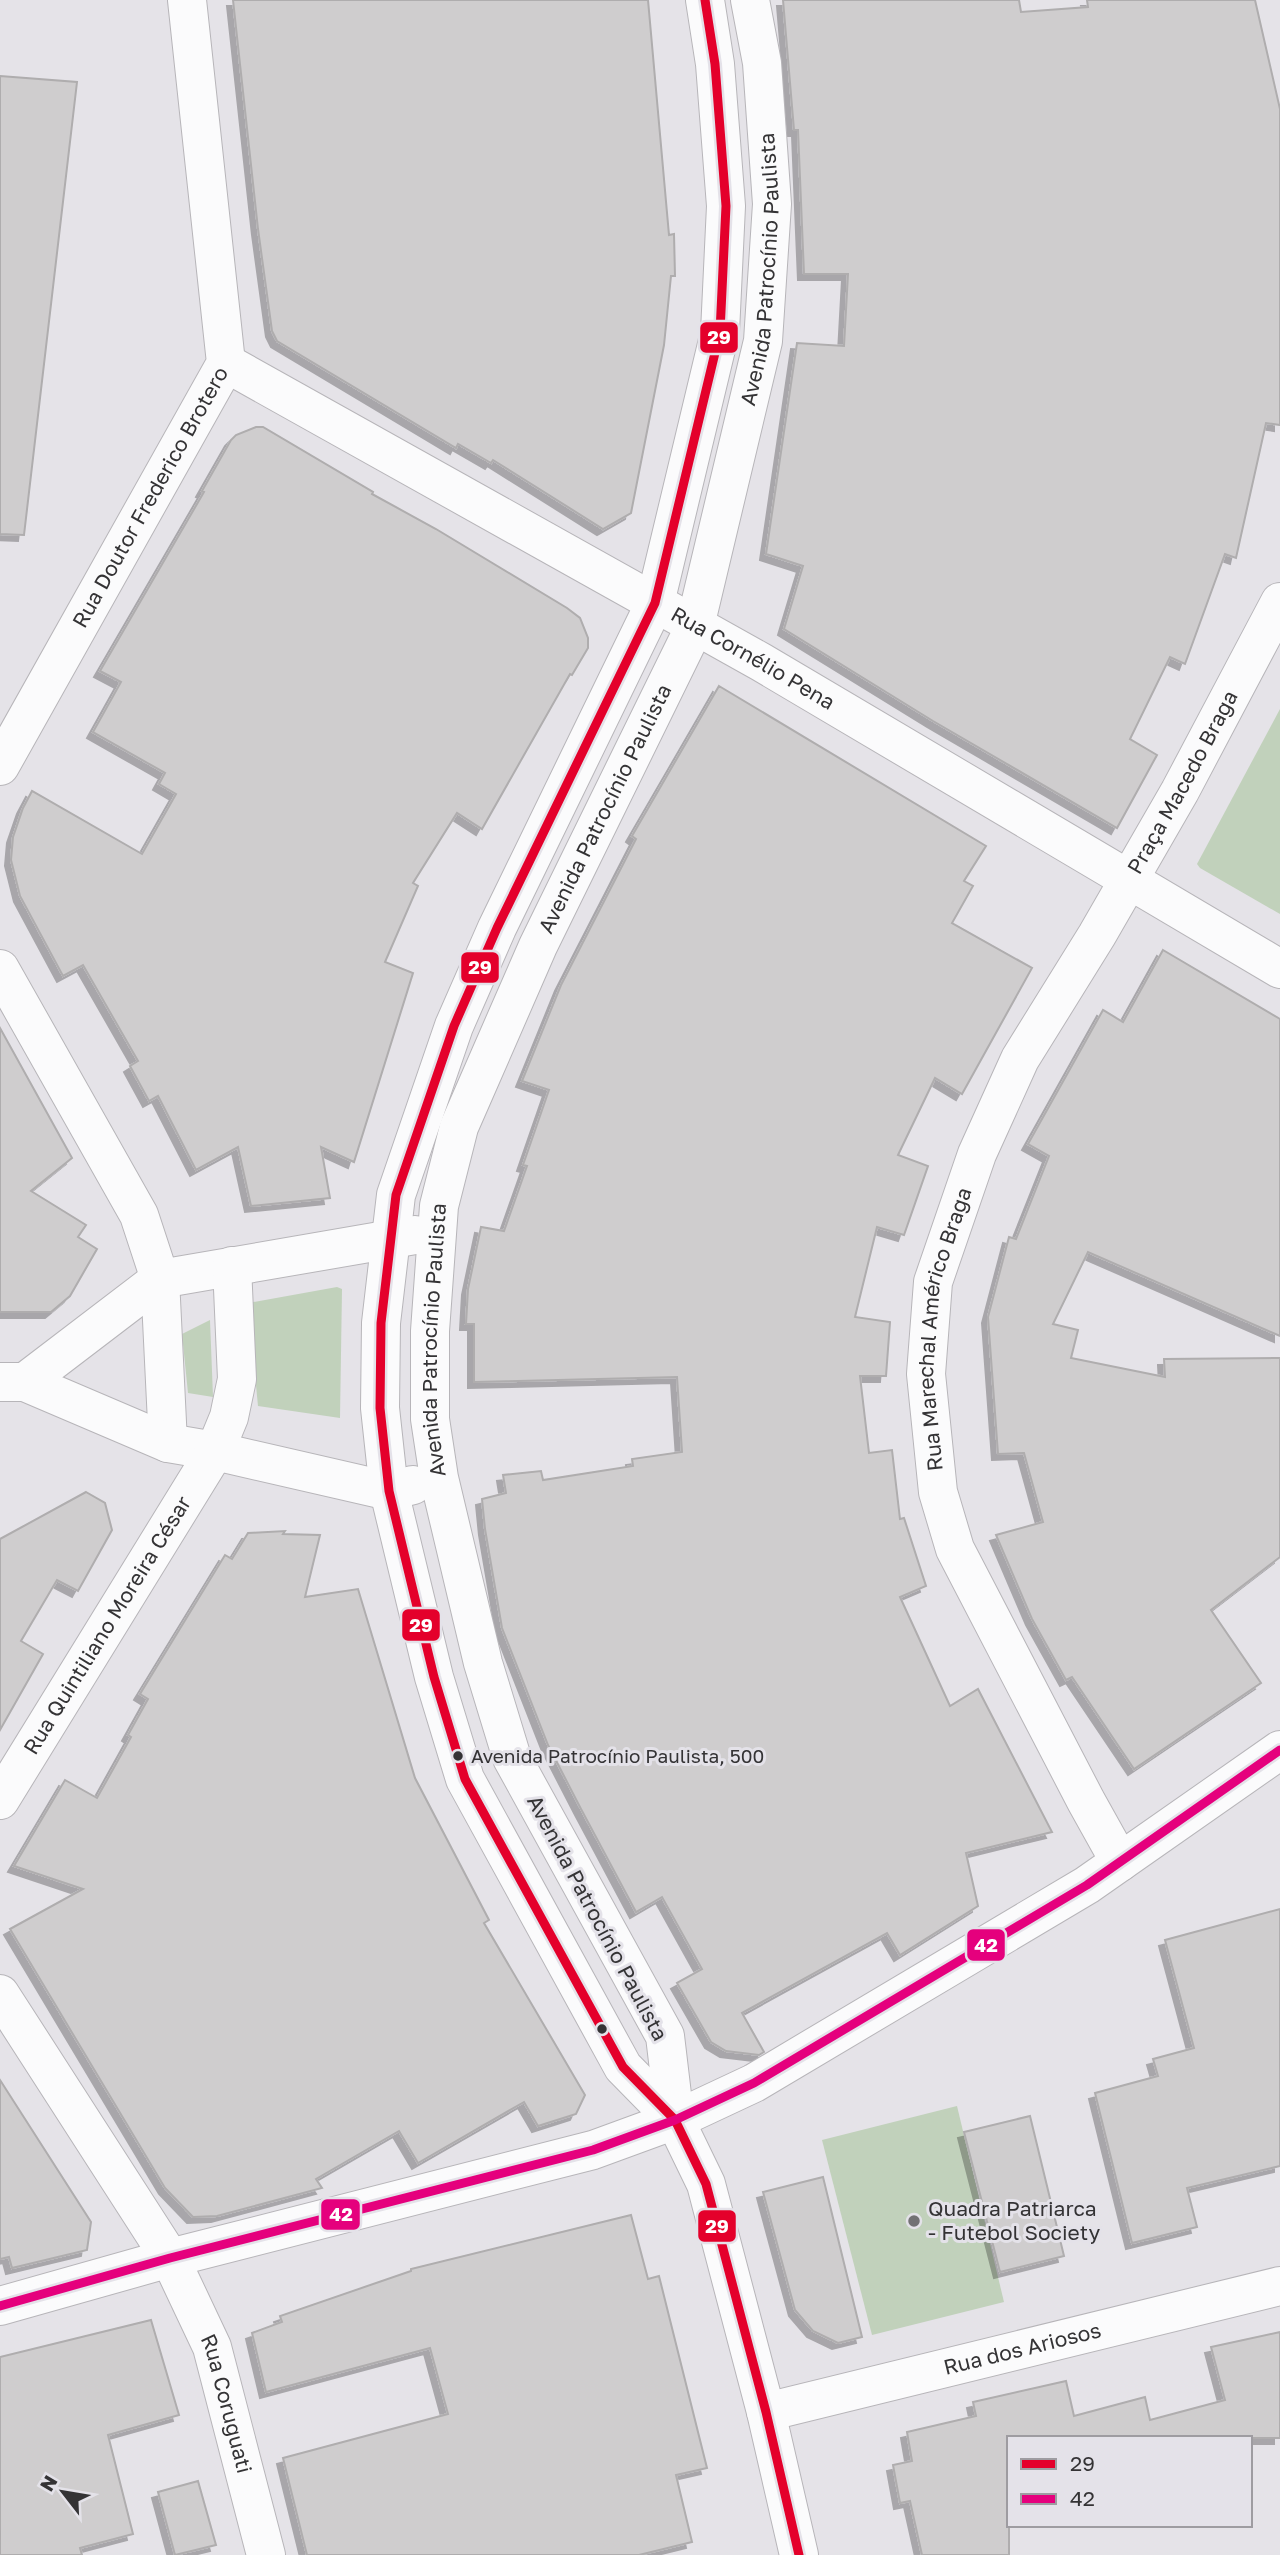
<svg xmlns="http://www.w3.org/2000/svg" width="1280" height="2555" viewBox="0 0 1280 2555" font-family="'Golos Text',sans-serif">
<style>
.green{fill:#c1d1bb}
.building{fill:#cfcdce;stroke:#afadae;stroke-width:2;filter:url(#shadow)}
.lines{fill:none;stroke-linecap:round;stroke-linejoin:round}
.minor-casing{stroke:#b7b5b9;stroke-width:40}
.minor{stroke:#fbfbfc;stroke-width:38}
.bus-1-casing{stroke:#e4e2e9;stroke-width:14}
.bus-2-casing{stroke:#e4e2e9;stroke-width:14}
.bus-1{stroke:#e4002b;stroke-width:9}
.bus-2{stroke:#e5007d;stroke-width:9}
.bus-dot{fill:#343335;stroke:#e4e2e9;stroke-width:2.5}
.poi-dot{fill:#727174;stroke:#e4e2e9;stroke-width:2.5}
.labels{text-anchor:middle;stroke-width:6;stroke-linejoin:round;paint-order:stroke}
.bus-label{font-size:19px;fill:#343335;stroke:#e4e2e9;text-anchor:start}
.street-label{font-size:21px;fill:#343335;stroke:#e4e2e9}
.poi-label{font-size:21px;fill:#343335;stroke:#e4e2e9;text-anchor:start}
.line-badge{stroke:#e4e2e9;stroke-width:2.5}
.badge-label{font-size:19px;text-anchor:middle;font-weight:bold;fill:#fff}
</style>
<defs>
<filter id="shadow"><feDropShadow dx="-6" dy="6" stdDeviation="0" flood-color="#0004"/></filter>
</defs>
<rect width="100%" height="100%" fill="#e5e3e8"/>
<!-- green -->
<g class="green">
<polygon points="1280,709 1280,914 1200,868 1197,864"/>
<polygon points="337,1287 342,1289 340,1418 258,1406 248,1303"/>
<polygon points="210,1320 213,1397 188,1393 182,1334"/>
<polygon points="957,2106 1004,2302 872,2335 822,2140"/>
</g>
<!-- building -->
<g class="building">
<polygon points="233,0 648,0 669,235 674,234 675,276 671,276 664,345 631,513 603,529 493,460 491,463 458,444 456,448 277,341 272,331 258,229"/>
<polygon points="783,0 1019,0 1021,12 1088,7 1087,0 1255,0 1280,109 1280,425 1266,423 1236,558 1225,554 1185,664 1170,657 1130,739 1157,755 1117,828 933,721 784,629 803,566 766,554 797,343 844,346 848,274 804,274 798,130 794,130"/>
<polygon points="0,76 77,82 24,535 0,534"/>
<polygon points="256,427 263,427 373,492 372,494 436,529 567,608 580,618 588,638 588,648 572,675 570,674 482,829 457,813 413,883 418,886 385,962 413,973 354,1162 321,1147 330,1198 251,1206 238,1147 196,1170 158,1096 149,1101 130,1066 138,1061 83,965 63,976 20,896 11,860 13,837 23,808 32,791 142,854 176,794 159,784 165,773 93,732 121,682 100,671 204,492 202,491 231,440 236,435"/>
<polygon points="719,686 986,846 964,881 973,886 952,923 1032,968 962,1094 935,1078 898,1155 928,1166 904,1235 877,1227 855,1317 890,1322 886,1376 860,1376 869,1453 892,1450 900,1519 904,1518 926,1586 900,1597 950,1706 978,1689 1052,1832 966,1853 978,1906 900,1955 887,1933 742,2013 764,2052 759,2055 726,2051 711,2042 677,1983 702,1969 662,1897 636,1912 581,1809 548,1745 502,1628 485,1529 482,1499 506,1493 503,1475 541,1471 543,1480 633,1466 632,1459 682,1452 677,1377 474,1382 474,1324 466,1324 468,1289 481,1227 504,1231 527,1166 523,1165 549,1090 522,1081 561,985 636,839 632,836"/>
<polygon points="1163,950 1280,1019 1280,1336 1088,1252 1053,1324 1078,1330 1071,1358 1165,1377 1164,1359 1280,1358 1280,1557 1211,1610 1261,1683 1134,1769 1072,1677 1066,1680 1032,1619 996,1535 1043,1522 1024,1453 998,1454 988,1317 1009,1237 1016,1239 1049,1156 1028,1144 1103,1010 1123,1022"/>
<polygon points="0,1028 72,1158 31,1191 86,1225 78,1237 97,1249 70,1296 51,1312 0,1312"/>
<polygon points="86,1492 105,1503 112,1530 78,1591 57,1580 21,1641 43,1654 0,1730 0,1539"/>
<polygon points="285,1531 283,1534 320,1535 305,1597 358,1589 415,1778 489,1920 484,1923 585,2095 576,2114 538,2126 524,2102 418,2163 399,2131 316,2179 322,2188 217,2216 193,2217 165,2188 10,1929 83,1889 14,1866 65,1780 97,1798 131,1737 128,1735 148,1699 140,1694 225,1555 232,1559 248,1533"/>
<polygon points="1280,1909 1280,2166 1187,2188 1197,2227 1132,2243 1095,2093 1158,2076 1153,2059 1194,2048 1165,1940"/>
<polygon points="0,2080 91,2222 87,2250 12,2268 9,2257 0,2259"/>
<polygon points="1030,2116 1064,2256 1000,2272 964,2132"/>
<polygon points="823,2177 862,2337 838,2343 813,2331 795,2310 763,2192"/>
<polygon points="631,2215 648,2279 659,2276 707,2468 676,2475 692,2542 639,2555 307,2555 283,2458 448,2414 430,2348 266,2392 252,2333 282,2322 280,2316 411,2271 411,2269"/>
<polygon points="151,2320 179,2415 108,2435 133,2534 80,2548 82,2555 0,2555 0,2357"/>
<polygon points="1280,2332 1280,2438 1009,2438 1009,2555 922,2555 910,2501 900,2503 893,2465 912,2461 907,2432 976,2416 973,2402 1066,2381 1074,2416 1145,2397 1150,2420 1225,2400 1211,2347"/>
<polygon points="198,2481 216,2545 175,2555 158,2492"/>
</g>
<g class="lines">
<!-- minor casing -->
<g class="minor-casing">
<g id="minor">
<polyline points="705,0 715,64 726,206 720,332 655,603 497,928 454,1026 396,1195 381,1323 380,1408 389,1491 434,1677 465,1779 623,2067 675,2120 706,2184 766,2412 799,2555"/>
<path id="s1" d="M226,363L761,662L1280,969"/>
<path id="s2" d="M0,766L226,363L187,0"/>
<polyline points="0,969 139,1215 160,1279 168,1443"/>
<polyline points="0,1382 25,1382 168,1443 215,1451 389,1491 413,1485"/>
<polyline points="25,1382 160,1279 415,1235"/>
<path id="s3" d="M0,1800L215,1451L229,1417L237,1379L232,1266"/>
<path id="s4" d="M1120,1862L1086,1801L955,1549L938,1492L926,1374L933,1282L977,1154L1020,1059L1097,935L1180,791L1280,602"/>
<path id="s5" d="M0,1994L170,2258L212,2347L266,2555"/>
<path id="s6" d="M675,2120L665,2036L512,1758L483,1663L439,1478L430,1419V1331L439,1206L459,1127L538,946L695,626L763,341L772,204L762,63L750,0"/>
<polyline points="0,2306 170,2258 593,2150 675,2120 754,2083 1087,1885 1280,1750"/>
<path id="s7" d="M766,2412L1280,2286"/>
</g>
</g>
<!-- minor -->
<use href="#minor" class="minor"/>
<!-- bus-1 casing -->
<g class="bus-1-casing">
<polyline id="bus-1" points="705,0 715,64 726,206 720,332 655,603 497,928 454,1026 396,1195 381,1323 380,1408 389,1491 434,1677 465,1779 623,2067 675,2120 706,2184 766,2412 799,2555"/>
</g>
<!-- bus-2 casing -->
<g class="bus-2-casing">
<polyline id="bus-2" points="0,2306 170,2258 593,2150 675,2120 754,2083 1087,1885 1280,1750"/>
</g>
<!-- bus-1 -->
<use href="#bus-1" class="bus-1"/>
<!-- bus-2 -->
<use href="#bus-2" class="bus-2"/>
</g>
<!-- markers -->
<g class="bus-dot">
<circle cx="458" cy="1756" r="6"/>
<circle cx="602" cy="2029" r="6"/>
</g>
<circle class="poi-dot" cx="914" cy="2221" r="7"/>
<g class="labels">
<!-- bus labels -->
<g class="bus-label">
<text x="471" y="1763">Avenida Patrocínio Paulista, 500</text>
</g>
<!-- street labels -->
<g class="street-label">
<text dy="7" stroke="none"><textPath href="#s6" startOffset="1964">Avenida Patrocínio Paulista</textPath></text>
<text dy="7" stroke="none"><textPath href="#s2" startOffset="308">Rua Doutor Frederico Brotero</textPath></text>
<text dy="7" stroke="none"><textPath href="#s1" startOffset="604">Rua Cornélio Pena</textPath></text>
<text dy="7" stroke="none"><textPath href="#s4" startOffset="1185">Praça Macedo Braga</textPath></text>
<text dy="7" stroke="none"><textPath href="#s6" startOffset="1396">Avenida Patrocínio Paulista</textPath></text>
<text dy="7" stroke="none"><textPath href="#s4" startOffset="579">Rua Marechal Américo Braga</textPath></text>
<text dy="7" stroke="none"><textPath href="#s6" startOffset="830">Avenida Patrocínio Paulista</textPath></text>
<text dy="7" stroke="none"><textPath href="#s3" startOffset="205">Rua Quintiliano Moreira César</textPath></text>
<text transform="translate(597 1918) rotate(62)" y="7">Avenida Patrocínio Paulista</text>
<text dy="7" stroke="none"><textPath href="#s7" startOffset="264">Rua dos Ariosos</textPath></text>
<text dy="7" stroke="none"><textPath href="#s5" startOffset="471">Rua Coruguati</textPath></text>
</g>
<!-- poi labels -->
<g class="poi-label">
<text x="928" y="2216">Quadra Patriarca<tspan x="928" dy="24">- Futebol Society</tspan></text>
</g>
</g>
<g class="line-badge">
<rect x="699" y="321" width="40" height="33" rx="7" fill="#e4002b"/>
<rect x="460" y="951" width="40" height="33" rx="7" fill="#e4002b"/>
<rect x="401" y="1608" width="40" height="34" rx="7" fill="#e4002b"/>
<rect x="966" y="1928" width="40" height="34" rx="7" fill="#e5007d"/>
<rect x="320" y="2198" width="41" height="33" rx="7" fill="#e5007d"/>
<rect x="697" y="2209" width="40" height="34" rx="7" fill="#e4002b"/>
</g>
<g class="badge-label">
<text x="719" y="344">29</text>
<text x="480" y="974">29</text>
<text x="421" y="1632">29</text>
<text x="986" y="1952">42</text>
<text x="341" y="2221">42</text>
<text x="717" y="2233">29</text>
</g>
<!-- legend -->
<rect x="1007" y="2436" width="245" height="91" fill="#e4e2e9" stroke="#9e9ca1" stroke-width="2"/>
<rect x="1021" y="2459" width="35" height="10" fill="#e4002b" stroke="#9e9ca1" stroke-width="2"/>
<text x="1070" y="2471" font-size="21" fill="#343335">29</text>
<rect x="1021" y="2494" width="35" height="10" fill="#e5007d" stroke="#9e9ca1" stroke-width="2"/>
<text x="1070" y="2506" font-size="21" fill="#343335">42</text>
<!-- north arrow -->
<g transform="translate(63 2492) rotate(301)" stroke="#e4e2e9" stroke-width="5" paint-order="stroke">
<path d="M0-5L12 26L0 18L-12 26Z" fill="#343335"/>
<text y="-10" font-size="19" font-weight="bold" text-anchor="middle" fill="#343335">N</text>
</g>
</svg>
